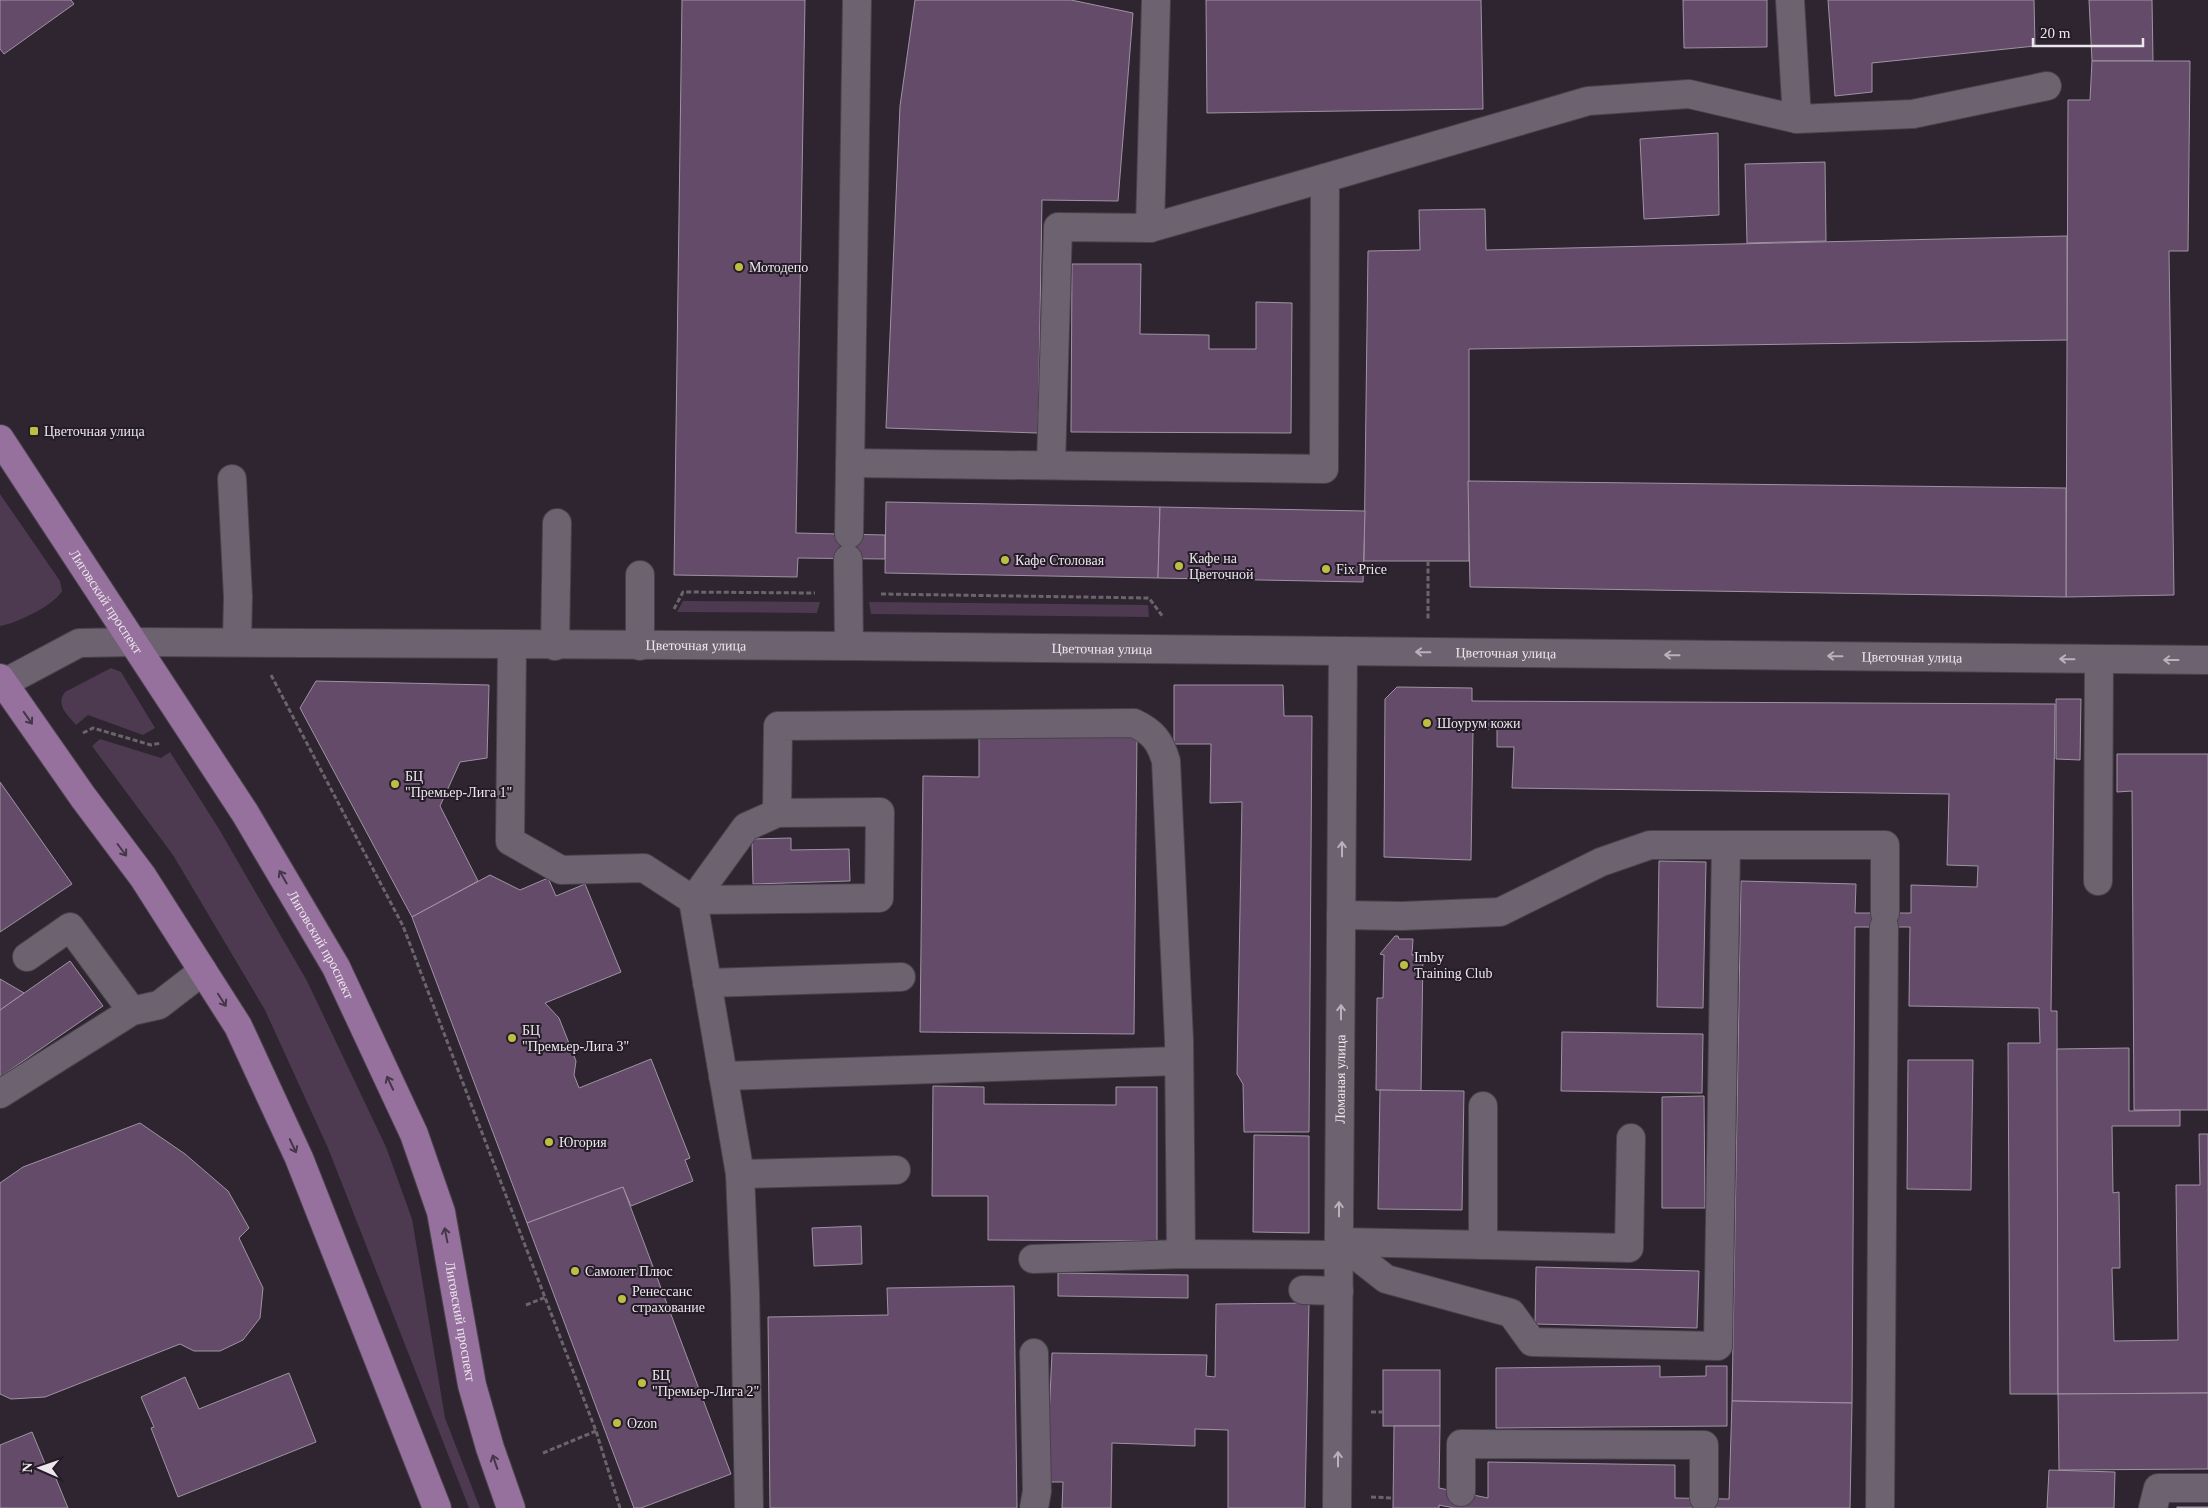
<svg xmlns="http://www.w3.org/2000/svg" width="2208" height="1508" viewBox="0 0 2208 1508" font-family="Georgia,serif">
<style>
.green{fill:#4d3a51}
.building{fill:#644b69;stroke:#9f94a2}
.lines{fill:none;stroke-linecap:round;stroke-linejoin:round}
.minor-casing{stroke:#49424b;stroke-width:30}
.major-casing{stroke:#49424b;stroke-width:30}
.path{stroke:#6c646d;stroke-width:3;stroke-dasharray:5 2.5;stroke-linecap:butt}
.minor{stroke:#6d626f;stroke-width:28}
.major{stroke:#96719d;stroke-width:28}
.oneway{stroke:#b9b1bb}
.oneway2{stroke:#46364a}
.poi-dot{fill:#bcbf44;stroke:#241c26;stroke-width:2}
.labels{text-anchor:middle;stroke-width:4;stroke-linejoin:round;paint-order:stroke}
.poi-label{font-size:14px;fill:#ece6ed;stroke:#241c26;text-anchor:start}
.street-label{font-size:14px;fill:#ece6ed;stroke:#241c26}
</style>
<rect width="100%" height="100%" fill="#2e2530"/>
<!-- green -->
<g class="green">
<path d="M0,494L60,581L62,591C53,606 17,623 0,626Z"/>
<polygon points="683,601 820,602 817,613 677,612"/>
<polygon points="869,602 1148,605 1149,617 871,614"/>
<path d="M111,668L121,672L155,728L143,735L88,715L76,725C68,715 55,705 65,692Z"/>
<polygon points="100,739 161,758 170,752 219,829 307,981 386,1147 412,1219 445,1418 480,1508 469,1508 328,1148 265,1010 173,855 92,746"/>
</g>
<!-- building -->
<g class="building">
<polygon points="0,0 71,0 74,4 4,54 0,49"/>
<polygon points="682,0 805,0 796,533 885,535 885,559 798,558 797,577 674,575"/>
<polygon points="915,0 1071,0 1133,13 1118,201 1042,200 1038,433 886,428 900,106"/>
<polygon points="1206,0 1481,0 1483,109 1207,113"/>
<polygon points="1683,0 1767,0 1767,47 1684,48"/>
<polygon points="1828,0 2034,0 2035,46 1872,63 1872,92 1835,96"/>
<polygon points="2089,0 2152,0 2153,61 2092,61"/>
<polygon points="2092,61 2190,61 2188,251 2169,251 2174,595 2066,597 2068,100 2090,100"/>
<polygon points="1718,133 1719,215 1644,219 1640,139"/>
<polygon points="1825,162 1826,241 1747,243 1745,164"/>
<polygon points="1485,209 1486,250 2067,236 2067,340 1469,349 1469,561 1364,561 1368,251 1420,250 1419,210"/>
<polygon points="1072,264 1141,264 1140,334 1209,335 1209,349 1256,349 1256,302 1292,303 1291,433 1071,432"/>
<polygon points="1468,481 2066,488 2066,597 1470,587"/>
<polygon points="886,502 1160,507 1158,578 885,573"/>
<polygon points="1160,507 1365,511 1363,582 1158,578"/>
<polygon points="316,681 489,685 487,758 460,762 440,806 478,881 412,917 300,708"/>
<polygon points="1174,685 1283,685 1284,716 1312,716 1309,1132 1244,1132 1243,1084 1237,1074 1242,802 1210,803 1211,744 1174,744"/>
<polygon points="1397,687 1472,688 1472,701 2055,704 2051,1011 2057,1011 2058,1394 2010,1394 2008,1043 2040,1043 2039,1008 1909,1006 1910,927 1855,927 1852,1403 1732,1401 1741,881 1856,884 1855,913 1911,913 1911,885 1977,887 1978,866 1947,865 1949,794 1512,788 1514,747 1497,747 1497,729 1473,729 1471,860 1384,857 1385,699"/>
<polygon points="2056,699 2081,699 2080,760 2056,759"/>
<polygon points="979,732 1137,734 1134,1034 920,1032 923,776 979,777"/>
<polygon points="2117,754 2208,754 2208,1110 2134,1110 2132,791 2117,792"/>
<polygon points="0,782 72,884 0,932"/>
<polygon points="791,838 791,850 849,849 850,881 753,884 752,839"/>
<polygon points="1659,861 1706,862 1703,1008 1657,1007"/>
<polygon points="490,875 520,890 548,878 556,896 585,884 621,972 545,1003 559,1018 576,1061 574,1075 579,1088 651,1059 690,1158 685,1160 693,1181 631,1206 623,1187 527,1223 412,917"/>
<polygon points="1395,936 1398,936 1399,939 1413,939 1412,955 1423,955 1421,1091 1376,1090 1377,998 1383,998 1384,955 1380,954"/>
<polygon points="70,961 103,1006 0,1077 0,1010"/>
<polygon points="0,979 24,993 0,1010"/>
<polygon points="1562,1032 1703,1034 1702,1093 1561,1091"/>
<polygon points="2129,1048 2129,1111 2180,1110 2180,1126 2112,1126 2113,1193 2119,1192 2120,1268 2112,1268 2114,1341 2178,1340 2176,1185 2200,1185 2199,1134 2208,1134 2208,1393 2058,1394 2057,1049"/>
<polygon points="1908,1060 1973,1060 1971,1190 1907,1189"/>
<polygon points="933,1086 984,1087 984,1104 1116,1105 1116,1087 1157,1087 1157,1241 988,1240 988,1196 932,1196"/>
<polygon points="1380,1090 1464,1091 1462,1210 1378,1209"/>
<polygon points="1704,1096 1705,1208 1662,1208 1662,1097"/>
<polygon points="140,1123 185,1154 228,1191 249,1228 239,1238 263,1288 260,1318 243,1340 220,1351 194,1351 180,1344 45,1397 11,1399 0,1394 0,1183 23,1167"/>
<polygon points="1254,1135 1309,1136 1309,1233 1253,1232"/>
<polygon points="623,1187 731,1474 641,1508 634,1508 527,1223"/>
<polygon points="861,1226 862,1264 814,1266 812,1228"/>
<polygon points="1536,1267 1699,1271 1697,1328 1535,1324"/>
<polygon points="1058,1273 1188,1275 1188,1298 1058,1296"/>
<polygon points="1014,1286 1017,1508 770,1508 768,1317 888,1315 887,1288"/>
<polygon points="1309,1303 1305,1508 1228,1508 1228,1430 1195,1429 1195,1446 1112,1443 1111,1508 1062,1508 1063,1482 1046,1482 1052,1353 1207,1355 1206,1376 1215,1377 1216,1304"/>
<polygon points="1660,1366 1660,1377 1706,1376 1706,1366 1727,1366 1727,1426 1496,1428 1496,1368"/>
<rect x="1383" y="1370" width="57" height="56"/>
<polygon points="289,1373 316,1442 178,1497 151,1428 154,1427 141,1397 185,1377 199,1409"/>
<polygon points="2208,1393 2208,1469 2059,1470 2058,1394"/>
<polygon points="1732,1401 1852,1403 1850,1508 1454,1508 1439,1505 1439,1508 1393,1508 1394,1426 1440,1426 1439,1488 1488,1498 1488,1462 1675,1465 1675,1498 1729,1499"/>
<polygon points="32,1432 46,1466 50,1464 68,1508 0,1508 0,1445"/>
<polygon points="2049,1470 2115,1472 2114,1508 2047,1508"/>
<rect x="2177" y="1507" width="31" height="1"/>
</g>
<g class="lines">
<!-- minor casing -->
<g class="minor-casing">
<g id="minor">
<polyline points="1790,0 1797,119"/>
<polyline points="1150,228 1156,0"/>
<polyline points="850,463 1324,469 1325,178 1588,101 1689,94 1797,119 1913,114 2047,86"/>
<polyline points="1051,465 1058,227 1150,228 1325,178"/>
<polyline points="232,479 238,597 237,642"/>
<polyline points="849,534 857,0"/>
<polyline points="848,559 849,646"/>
<polyline points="512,646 510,841 561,870 644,868 693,900 740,1174 745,1291 749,1508"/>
<polyline points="555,646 557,523"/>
<polyline points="640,646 640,575"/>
<path id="s1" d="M4,683L79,643L136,642L849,646L2208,660"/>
<polyline points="2098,881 2099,659"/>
<path d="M693,900L746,827L777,813L778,726L1134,723C1153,732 1160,741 1166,761L1179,1040L1181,1254"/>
<polyline points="693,900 879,898 880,812 777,813"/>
<polyline points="1341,915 1402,916 1500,912 1601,862 1650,845 1885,845 1885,913"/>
<polyline points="27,957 70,927 132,1011"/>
<polyline points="707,983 901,977"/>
<polyline points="723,1076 1179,1061"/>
<polyline points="0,1094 132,1011 159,1005 203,971"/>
<polyline points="1483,1106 1483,1245"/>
<polyline points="740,1174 896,1170"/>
<polyline points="1339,1242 1386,1279 1511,1313 1532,1342 1718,1346 1726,845"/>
<polyline points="1339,1242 1629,1248 1631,1138"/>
<polyline points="1033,1259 1181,1254 1339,1255"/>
<polyline points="1303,1290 1339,1291"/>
<polyline points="1034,1353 1037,1491 1034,1508"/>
<polyline points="1461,1492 1461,1444 1704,1445 1704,1498"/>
<path id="s2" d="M1337,1508L1343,651"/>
<polyline points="1880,1508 1884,927"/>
<polyline points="2153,1508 2158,1488 2208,1488"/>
</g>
</g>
<!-- major casing -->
<g class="major-casing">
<g id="major">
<path id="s3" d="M0,439L245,813L336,967L414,1134L441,1212L472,1385L490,1448L511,1508"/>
<polyline points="0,678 83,797 143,877 238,1026 299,1158 437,1508"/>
</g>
</g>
<!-- path -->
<g class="path">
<polyline points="1428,561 1428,620"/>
<polyline points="881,594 1149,598 1163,617"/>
<polyline points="674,609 683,592 815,593"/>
<polyline points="271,675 403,926 596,1431 620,1508"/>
<polyline points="83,733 93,728 151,745 161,743"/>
<polyline points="526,1305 546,1297"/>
<polyline points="1371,1412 1383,1412"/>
<polyline points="543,1453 596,1431"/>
<polyline points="1371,1497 1393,1498"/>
</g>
<!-- minor -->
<use href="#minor" class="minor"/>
<!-- major -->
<use href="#major" class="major"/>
</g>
<!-- one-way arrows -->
<defs><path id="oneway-shaft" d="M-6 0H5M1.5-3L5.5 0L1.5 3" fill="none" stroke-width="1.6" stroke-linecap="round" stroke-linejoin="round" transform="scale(1.25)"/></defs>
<g class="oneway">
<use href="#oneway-shaft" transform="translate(1423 652) rotate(-179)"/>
<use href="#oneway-shaft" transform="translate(1672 655) rotate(-179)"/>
<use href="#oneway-shaft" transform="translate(1835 656) rotate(-179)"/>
<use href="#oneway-shaft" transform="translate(2067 659) rotate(-179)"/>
<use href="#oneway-shaft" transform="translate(2171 660) rotate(-180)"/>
<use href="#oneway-shaft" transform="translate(1342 849) rotate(-90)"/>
<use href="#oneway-shaft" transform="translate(1341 1012) rotate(-90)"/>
<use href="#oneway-shaft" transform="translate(1339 1209) rotate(-90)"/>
<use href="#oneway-shaft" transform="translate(1338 1459) rotate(-90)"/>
</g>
<g class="oneway2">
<use href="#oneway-shaft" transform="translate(28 718) rotate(55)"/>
<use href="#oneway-shaft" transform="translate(122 850) rotate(53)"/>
<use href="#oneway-shaft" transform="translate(283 877) rotate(-120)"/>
<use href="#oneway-shaft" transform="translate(222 1000) rotate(57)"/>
<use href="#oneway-shaft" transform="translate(390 1083) rotate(-115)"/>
<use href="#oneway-shaft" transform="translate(293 1146) rotate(65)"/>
<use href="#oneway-shaft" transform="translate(446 1235) rotate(-101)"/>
<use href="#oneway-shaft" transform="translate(495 1462) rotate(-109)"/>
</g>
<!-- markers -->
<g class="poi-dot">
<circle cx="739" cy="267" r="5"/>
<rect x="29" y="426" width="10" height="10" rx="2.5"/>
<circle cx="1005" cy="560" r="5"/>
<circle cx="1179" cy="566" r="5"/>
<circle cx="1326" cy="569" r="5"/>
<circle cx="1427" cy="723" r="5"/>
<circle cx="395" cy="784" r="5"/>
<circle cx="1404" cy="965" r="5"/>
<circle cx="512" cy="1038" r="5"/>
<circle cx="549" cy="1142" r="5"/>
<circle cx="575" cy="1271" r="5"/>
<circle cx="622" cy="1299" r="5"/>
<circle cx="642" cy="1383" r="5"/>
<circle cx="617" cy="1423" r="5"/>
</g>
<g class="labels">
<!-- poi labels -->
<g class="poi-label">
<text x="749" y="272">Мотодепо</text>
<text x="44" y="436">Цветочная улица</text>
<text x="1189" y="563">Кафе на<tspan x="1189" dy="16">Цветочной</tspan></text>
<text x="1015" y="565">Кафе Столовая</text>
<text x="1336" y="574">Fix Price</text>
<text x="1437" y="728">Шоурум кожи</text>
<text x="405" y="781">БЦ<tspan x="405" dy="16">"Премьер-Лига 1"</tspan></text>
<text x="1414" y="962">Irnby<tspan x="1414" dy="16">Training Club</tspan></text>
<text x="522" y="1035">БЦ<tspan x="522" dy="16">"Премьер-Лига 3"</tspan></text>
<text x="559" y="1147">Югория</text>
<text x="585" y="1276">Самолет Плюс</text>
<text x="632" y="1296">Ренессанс<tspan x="632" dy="16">страхование</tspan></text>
<text x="652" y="1380">БЦ<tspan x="652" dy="16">"Премьер-Лига 2"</tspan></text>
<text x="627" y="1428">Ozon</text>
</g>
<!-- street labels -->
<g class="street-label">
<text dy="5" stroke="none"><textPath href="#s3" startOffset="194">Лиговский проспект</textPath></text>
<text dy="5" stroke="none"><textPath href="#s1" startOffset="702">Цветочная улица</textPath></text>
<text dy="5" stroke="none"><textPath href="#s1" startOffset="1108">Цветочная улица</textPath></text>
<text dy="5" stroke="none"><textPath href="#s1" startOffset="1512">Цветочная улица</textPath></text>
<text dy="5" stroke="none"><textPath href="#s1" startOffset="1918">Цветочная улица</textPath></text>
<text dy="5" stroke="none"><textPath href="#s3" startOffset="599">Лиговский проспект</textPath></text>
<text dy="5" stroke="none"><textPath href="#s2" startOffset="429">Ломаная улица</textPath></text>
<text dy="5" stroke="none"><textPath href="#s3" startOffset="1004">Лиговский проспект</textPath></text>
</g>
</g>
<!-- north arrow -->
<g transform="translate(40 1468) rotate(272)" stroke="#241c26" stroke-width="4" paint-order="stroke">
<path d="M0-4L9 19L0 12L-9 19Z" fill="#ece6ed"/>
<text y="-8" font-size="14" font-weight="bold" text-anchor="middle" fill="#ece6ed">N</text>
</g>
<!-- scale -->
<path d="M2033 38v8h110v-8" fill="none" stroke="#ece6ed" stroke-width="2.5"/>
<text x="2040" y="38" font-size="15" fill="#ece6ed" stroke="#241c26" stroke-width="4" paint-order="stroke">20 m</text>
</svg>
